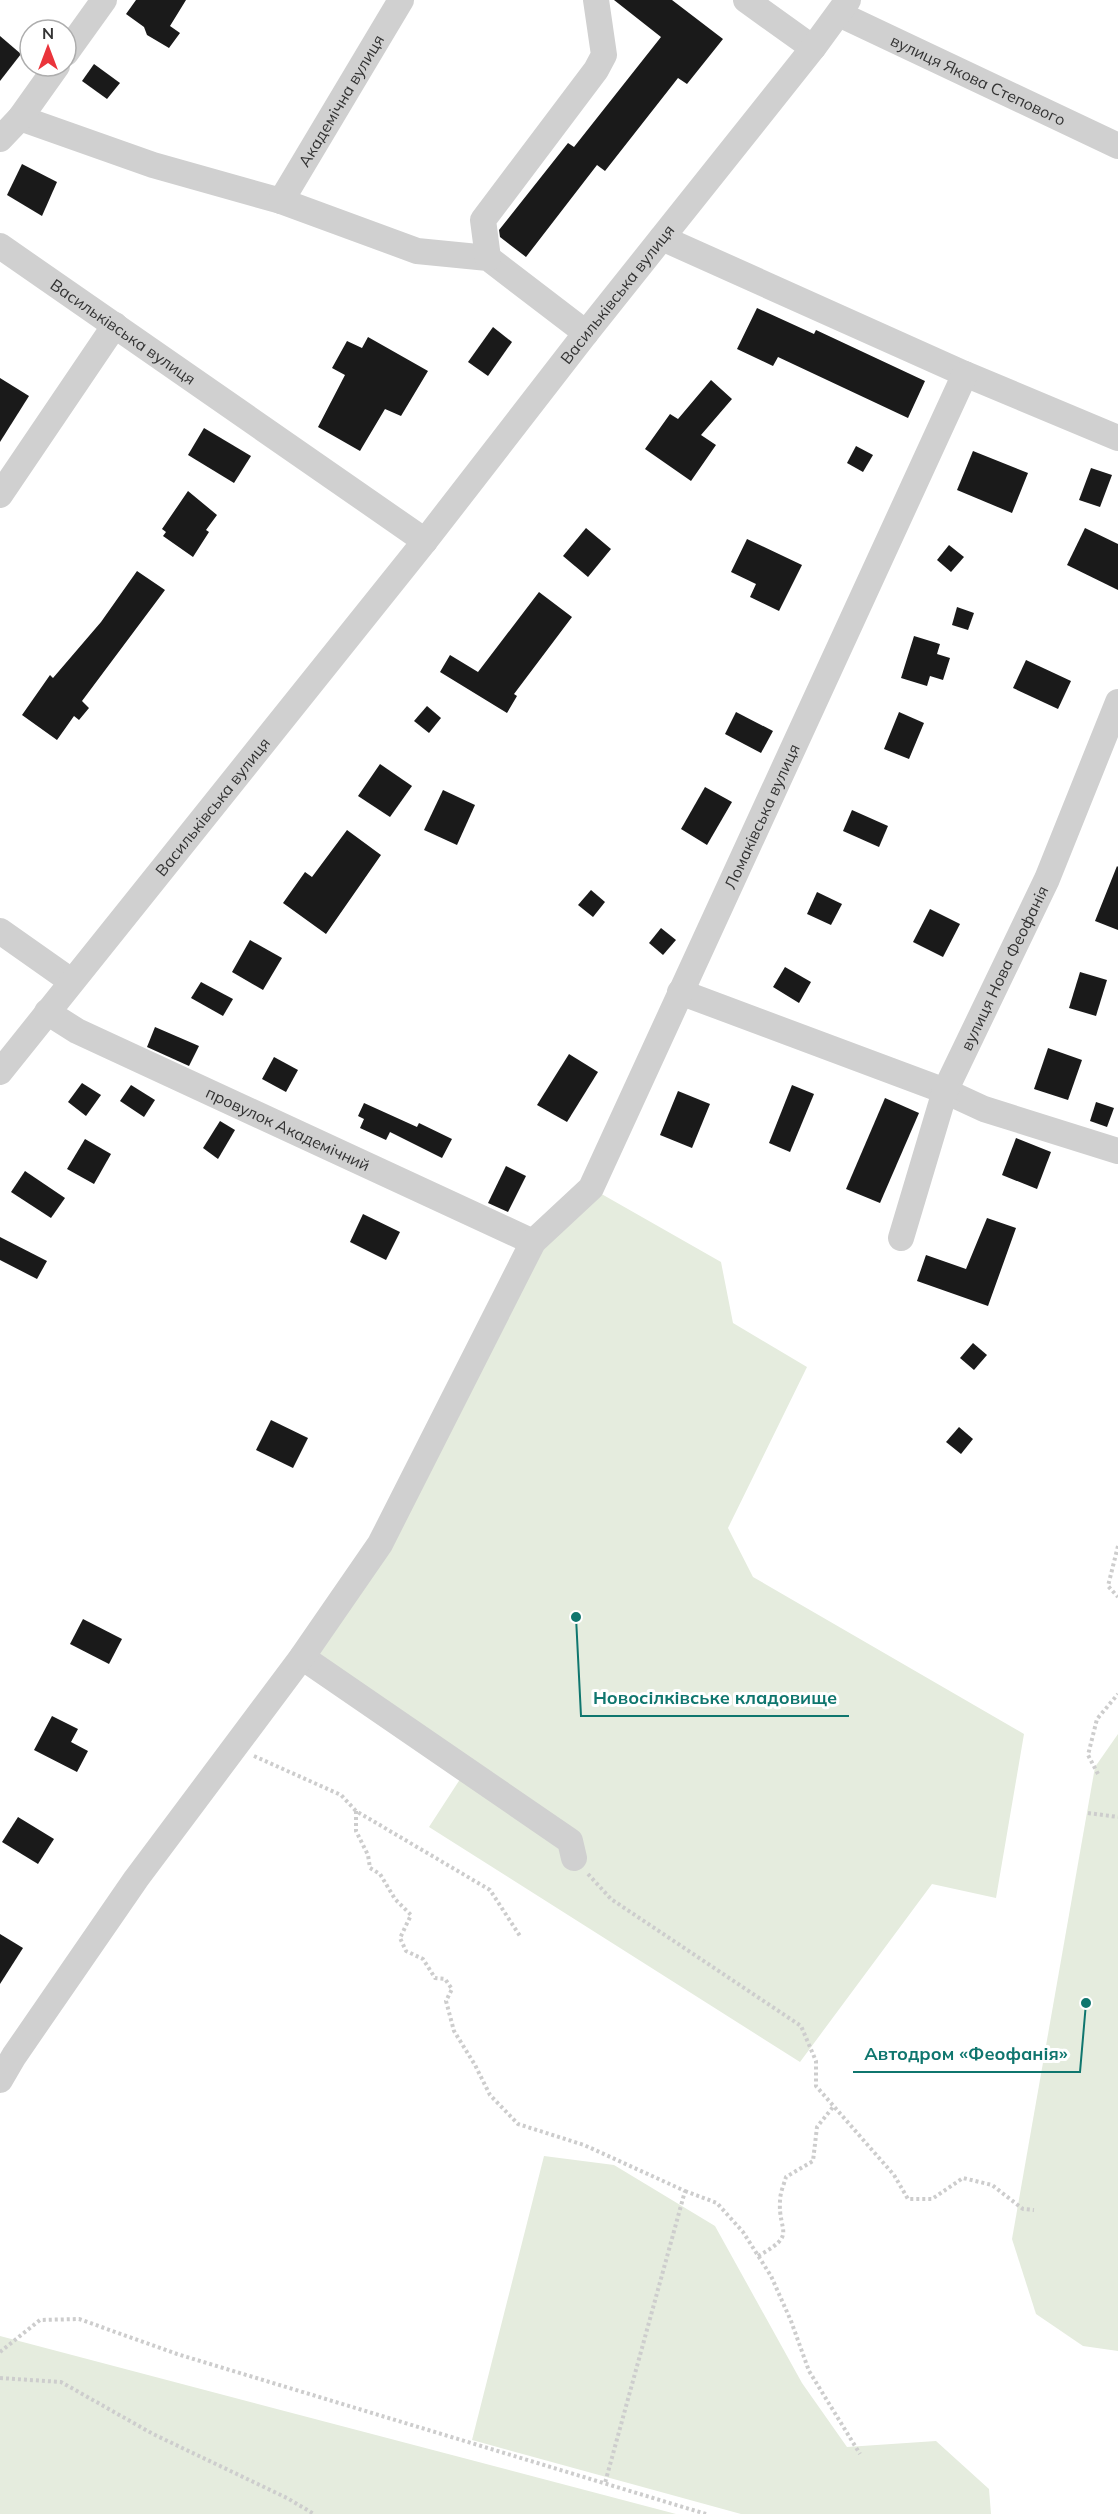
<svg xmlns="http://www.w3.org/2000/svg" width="1118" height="2514" viewBox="0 0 1118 2514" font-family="Mulish,sans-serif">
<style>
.green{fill:#e5ecde}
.building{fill:#1a1a1a}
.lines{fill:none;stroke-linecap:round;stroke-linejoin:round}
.path{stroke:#cdcdcd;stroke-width:4;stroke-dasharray:3 3;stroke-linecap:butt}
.minor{stroke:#d0d0d0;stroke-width:26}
.labels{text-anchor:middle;stroke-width:6;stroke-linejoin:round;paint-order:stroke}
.street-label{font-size:16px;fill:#333;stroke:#fff}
.leader{fill:none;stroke:#0f766e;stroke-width:2}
.callout-dot{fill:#0f766e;stroke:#fff;stroke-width:2}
.callout-label{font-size:18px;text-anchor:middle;font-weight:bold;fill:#0f766e;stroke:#fff;stroke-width:6;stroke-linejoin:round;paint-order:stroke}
</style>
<rect width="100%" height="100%" fill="#fff"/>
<!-- green -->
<g class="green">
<polygon points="591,1188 721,1262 733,1323 807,1367 728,1528 753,1577 1024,1734 996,1898 932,1884 800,2062 429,1827 466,1770 302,1657 380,1544 533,1242"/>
<polygon points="1118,1734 1118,2351 1083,2346 1036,2314 1012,2239 1095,1767"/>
<polygon points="544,2156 614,2165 715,2226 802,2383 847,2447 936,2441 989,2489 991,2514 741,2514 472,2440"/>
<polygon points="0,2336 676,2514 0,2514"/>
</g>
<!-- building -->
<g class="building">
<polygon points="136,0 186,0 170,26 180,33 169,48 147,35 144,27 126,14"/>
<polygon points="614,0 672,0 723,39 687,84 678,78 605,171 597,165 526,257 500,237 499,230 568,143 574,147 661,37"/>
<polygon points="0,36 21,54 0,81"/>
<polygon points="94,64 120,83 107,99 82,81"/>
<polygon points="22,164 57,182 42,216 7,195"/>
<polygon points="757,308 814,334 816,330 925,381 908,418 778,357 773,366 737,349"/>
<polygon points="493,327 512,342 488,376 468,362"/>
<polygon points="368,337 428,371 401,416 385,409 360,451 318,427 345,375 332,368 347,341 362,348"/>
<polygon points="0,378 29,396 0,442"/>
<polygon points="711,380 732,399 701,435 716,445 691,481 645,449 670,414 678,419"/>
<polygon points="204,428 251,456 234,483 188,455"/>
<polygon points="856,446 873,455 863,472 847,463"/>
<polygon points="973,451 1028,473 1012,513 957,490"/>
<polygon points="1091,468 1112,475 1100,507 1079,500"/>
<polygon points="188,491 217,515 206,530 209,532 193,557 163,536 166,532 162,529"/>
<polygon points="586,528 611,549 588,577 563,556"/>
<polygon points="1085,528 1118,544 1118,590 1067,565"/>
<polygon points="747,539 802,565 779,611 750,597 756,584 731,572"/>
<polygon points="949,545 964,557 951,572 937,560"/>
<polygon points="137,571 165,590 82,701 89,708 79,720 74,716 57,740 22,715 50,675 53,678 101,622"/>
<polygon points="539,592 572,617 514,694 517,696 507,713 440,672 450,655 478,672"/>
<polygon points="957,607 974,613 968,630 952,625"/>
<polygon points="914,636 940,644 937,654 950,658 943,680 930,676 927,686 901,678"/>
<polygon points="1026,660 1071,681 1058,709 1013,688"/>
<polygon points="427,706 441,718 429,733 414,721"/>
<polygon points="736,712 773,731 761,753 725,734"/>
<polygon points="899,712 924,723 909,759 884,749"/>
<polygon points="380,764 412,786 390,817 358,796"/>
<polygon points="705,787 732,802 707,845 681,829"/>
<polygon points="443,790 475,805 457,845 424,830"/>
<polygon points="852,810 888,826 879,847 843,831"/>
<polygon points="347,830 381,855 326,934 283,903 305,872 312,877"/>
<polygon points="1117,866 1118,867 1118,930 1095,921"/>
<polygon points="591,890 605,902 593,917 578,905"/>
<polygon points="817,892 842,904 831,925 807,914"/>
<polygon points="930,909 960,924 943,957 913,942"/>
<polygon points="661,928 676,940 663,955 649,943"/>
<polygon points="250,940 282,958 263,990 232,972"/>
<polygon points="785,967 811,982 799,1003 773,987"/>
<polygon points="1080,972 1107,980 1096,1016 1069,1008"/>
<polygon points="201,982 233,999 223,1016 191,998"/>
<polygon points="155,1027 199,1046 189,1066 147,1047"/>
<polygon points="1048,1048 1082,1060 1068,1100 1034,1089"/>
<polygon points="569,1054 598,1072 567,1122 537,1105"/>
<polygon points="274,1057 298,1070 286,1092 262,1079"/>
<polygon points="82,1083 101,1095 86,1116 68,1102"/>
<polygon points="131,1085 155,1100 144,1117 120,1101"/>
<polygon points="792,1085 814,1094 790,1152 769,1143"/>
<polygon points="678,1091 710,1104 692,1148 660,1135"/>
<polygon points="885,1098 919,1113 880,1203 846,1189"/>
<polygon points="1096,1102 1114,1108 1107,1127 1090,1121"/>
<polygon points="364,1103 417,1127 419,1123 452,1139 442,1158 390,1132 386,1140 360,1128 364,1119 358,1116"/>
<polygon points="220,1121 235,1130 218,1159 203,1148"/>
<polygon points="1016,1138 1051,1152 1037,1189 1002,1175"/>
<polygon points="85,1139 111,1154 94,1184 67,1169"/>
<polygon points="506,1166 526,1176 508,1212 488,1203"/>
<polygon points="25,1171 65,1198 51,1218 11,1192"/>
<polygon points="363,1214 400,1232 386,1260 350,1242"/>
<polygon points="987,1218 1016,1228 988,1306 917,1281 926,1255 966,1269"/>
<polygon points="0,1237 47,1261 37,1279 0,1260"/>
<polygon points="973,1343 987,1355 974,1370 960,1358"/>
<polygon points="271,1420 308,1438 293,1468 256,1450"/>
<polygon points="959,1427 973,1439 961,1454 946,1442"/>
<polygon points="83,1619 122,1639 109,1664 70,1644"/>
<polygon points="52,1716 78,1729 71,1742 88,1751 77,1772 34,1750"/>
<polygon points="18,1817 54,1839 38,1864 2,1842"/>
<polygon points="0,1934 23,1948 0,1984"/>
</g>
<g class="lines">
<!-- path -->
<g class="path">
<polyline points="1118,1546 1108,1586 1118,1597"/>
<polyline points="254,1756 341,1795 356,1811 490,1890 520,1936"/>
<polyline points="1098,1774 1088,1755 1097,1719 1118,1694"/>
<polyline points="356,1811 356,1831 368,1855 370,1868 380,1874 395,1899 411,1915 400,1938 406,1951 423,1959 435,1978 445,1979 452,1989 446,2001 454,2031 475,2065 490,2095 518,2124 584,2145 685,2191 605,2483"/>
<polyline points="1088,1813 1118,1817"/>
<polyline points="588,1874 611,1899 801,2026 816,2061 816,2086 894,2175 908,2199 932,2199 963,2178 992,2185 1023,2209 1034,2210"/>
<polyline points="685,2191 717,2203 743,2232 771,2276 791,2321 809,2371 860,2454"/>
<path d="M758,2256C798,2234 778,2233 780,2201C780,2193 784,2184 786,2177L813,2161L817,2127L833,2107"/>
<polyline points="0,2352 40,2320 79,2319 177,2354 706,2514"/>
<polyline points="0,2378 61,2382 153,2434 287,2498 314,2514"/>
</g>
<!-- minor -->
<g class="minor">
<polyline points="746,0 813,48"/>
<path id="s1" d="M839,14L1118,146"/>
<polyline points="66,53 104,0"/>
<polyline points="20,118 153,165 281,201 417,251 488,258 586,333"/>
<polyline points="0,139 20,118 57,66"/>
<path id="s2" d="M281,201L401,0"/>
<polyline points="662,238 965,374 1118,438"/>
<path id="s3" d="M0,246L425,541"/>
<polyline points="488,258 483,220 596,70 604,55 596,0"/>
<polyline points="0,495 115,325"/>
<polyline points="0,931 71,981"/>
<polyline points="680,992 945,1091 984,1109 1118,1151"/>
<path id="s4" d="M47,1012L77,1031L533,1242"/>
<path id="s5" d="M0,1072L425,541L586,333L813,48L848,0"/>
<path id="s6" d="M901,1238L945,1091L1047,879L1118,702"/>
<polyline points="302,1657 570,1841 574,1858"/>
<path id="s7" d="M0,2080L14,2056L136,1879L302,1657L380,1544L533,1242L591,1188L965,374"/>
</g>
</g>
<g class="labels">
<!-- street labels -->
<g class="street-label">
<text dy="6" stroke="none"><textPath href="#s1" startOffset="154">вулиця Якова Степового</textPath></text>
<text dy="6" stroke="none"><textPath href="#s2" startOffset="117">Академічна вулиця</textPath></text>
<text dy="6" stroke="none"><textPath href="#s5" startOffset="993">Васильківська вулиця</textPath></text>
<text dy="6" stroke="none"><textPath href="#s3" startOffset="150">Васильківська вулиця</textPath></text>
<text dy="6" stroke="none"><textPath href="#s5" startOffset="340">Васильківська вулиця</textPath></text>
<text dy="6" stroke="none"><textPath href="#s7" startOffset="1484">Ломаківська вулиця</textPath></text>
<text dy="6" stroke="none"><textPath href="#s6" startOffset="290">вулиця Нова Феофанія</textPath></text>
<text dy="6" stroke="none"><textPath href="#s4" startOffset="268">провулок Академічний</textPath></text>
</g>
</g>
<!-- callouts -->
<path class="leader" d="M576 1617L581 1716H849M1086 2003L1080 2072H853"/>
<g class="callout-dot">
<circle cx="576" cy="1617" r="6"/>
<circle cx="1086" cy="2003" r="6"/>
</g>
<g class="callout-label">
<text x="715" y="1704">Новосілківське кладовище</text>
<text x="966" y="2060">Автодром «Феофанія»</text>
</g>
<!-- north arrow -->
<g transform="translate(48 48)"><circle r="28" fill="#ffffff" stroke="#adadad" stroke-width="1.5"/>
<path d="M0-4.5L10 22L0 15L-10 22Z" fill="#ea343b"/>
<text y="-9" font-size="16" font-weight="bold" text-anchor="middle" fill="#333333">N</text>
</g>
</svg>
